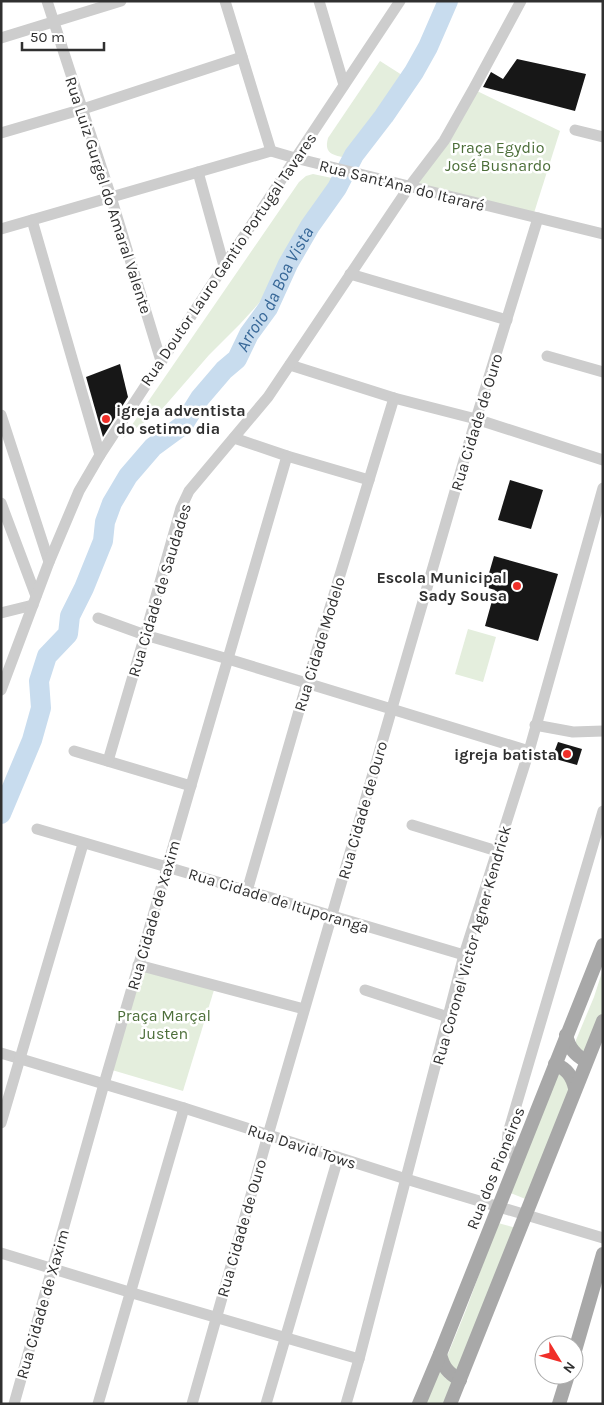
<svg xmlns="http://www.w3.org/2000/svg" width="604" height="1405" viewBox="0 0 604 1405" font-family="Karla,sans-serif">
<style>
.green{fill:#e4eedd}
.lines{fill:none;stroke-linecap:round;stroke-linejoin:round}
.river{stroke:#c8dcee;stroke-width:20}
.building{fill:#171717}
.minor{stroke:#cdcdcd;stroke-width:11}
.major{stroke:#a8a8a8;stroke-width:14}
.poi-dot{fill:#f02f29;stroke:#fff;stroke-width:2}
.labels{text-anchor:middle;stroke-width:5;stroke-linejoin:round;paint-order:stroke}
.park-label{font-size:16px;fill:#4d6f3a;stroke:#fff}
.street-label{font-size:16px;fill:#303030;stroke:#fff}
.poi-label{font-size:16px;font-weight:bold;fill:#303030;stroke:#fff;text-anchor:end}
.water-label{font-size:18px;font-style:italic;fill:#386898;stroke:#fff}
</style>
<rect width="100%" height="100%" fill="#fff"/>
<!-- green -->
<g class="green">
<path d="M380,61L402,75C393,97 383,106 370,125C362,136 356,147 350,159C336,155 323,156 328,138Z"/>
<polygon points="475,90 560,131 533,216 411,186"/>
<polygon points="313,174 332,178 336,180 326,189 306,217 260,302 240,324 209,355 163,408 123,438 299,182 306,176"/>
<polygon points="468,629 496,637 483,682 455,674"/>
<polygon points="141,968 214,990 183,1091 112,1070"/>
<polygon points="603,969 603,1018 588,1054 576,1046 576,1040 594,997"/>
<polygon points="558,1072 563,1074 571,1088 528,1200 508,1192"/>
<polygon points="498,1223 516,1228 456,1373 446,1359 466,1310"/>
<polygon points="439,1370 445,1378 453,1382 444,1404 425,1404"/>
</g>
<g class="lines">
<!-- river -->
<path class="river" id="s1" d="M1,814L32,740L41,708L39,681L47,656L68,634L70,616L84,588L103,541L105,522L112,503L128,476L153,447L183,425L200,398L224,370L237,359L249,334L268,308L288,264L310,226L337,188L354,155L384,116L414,72L428,47L448,1"/>
</g>
<!-- building -->
<g class="building">
<polygon points="517,59 586,74 575,111 483,87 491,72 503,79"/>
<polygon points="120,364 128,397 103,437 86,377"/>
<polygon points="510,480 543,490 531,529 498,520"/>
<polygon points="494,556 558,574 538,641 485,626 495,590 485,587"/>
<polygon points="558,742 582,749 577,765 552,758"/>
</g>
<g class="lines">
<!-- minor -->
<g class="minor">
<polyline points="47,1 111,197 161,361"/>
<polyline points="225,1 271,151"/>
<polyline points="319,1 344,85"/>
<polyline points="1,38 121,1"/>
<polyline points="575,130 603,137"/>
<polyline points="1,133 83,109 242,57"/>
<polyline points="198,172 224,266"/>
<polyline points="32,220 100,455"/>
<polyline points="1,229 271,151 295,158 603,234"/>
<polyline points="350,274 507,320"/>
<polyline points="547,356 603,372"/>
<polyline points="290,365 394,398 476,419 603,460"/>
<polyline points="1,415 49,562"/>
<polyline points="234,438 287,456 369,480"/>
<polyline points="1,503 36,596"/>
<polyline points="1,613 33,605"/>
<polyline points="98,618 145,635 228,659 529,751"/>
<polyline points="1,690 49,562 79,491 100,455 224,266 400,1"/>
<polyline points="535,725 573,732 603,731"/>
<polyline points="74,751 191,786"/>
<polyline points="108,761 145,635 181,508 189,491 268,397 409,187 444,141 474,88 521,1"/>
<polyline points="412,825 497,851"/>
<polyline points="37,829 167,867 464,955"/>
<polyline points="247,891 307,683 394,398"/>
<polyline points="138,965 304,1009"/>
<polyline points="365,990 448,1017"/>
<polyline points="1,1053 184,1108 406,1179 603,1238"/>
<polyline points="1,1123 83,844"/>
<polyline points="517,1160 507,1145 508,1133 603,811"/>
<polyline points="1,1253 129,1292 359,1359"/>
<polyline points="14,1404 104,1084 287,456"/>
<polyline points="98,1404 184,1108"/>
<polyline points="192,1404 268,1135 476,419 538,218"/>
<polyline points="266,1404 338,1158"/>
<polyline points="346,1404 359,1359 464,955 529,751 603,488"/>
</g>
<!-- major -->
<g class="major">
<path d="M566,1035C569,1048 575,1055 586,1061"/>
<path d="M555,1064C567,1069 572,1076 575,1088"/>
<path d="M440,1354C443,1367 448,1373 460,1380"/>
<polyline points="574,1354 603,1254"/>
<polyline points="419,1404 440,1354 603,945"/>
<polyline points="450,1404 603,1021"/>
<polyline points="559,1404 568,1375"/>
</g>
</g>
<!-- markers -->
<g class="poi-dot">
<circle cx="106" cy="419" r="5"/>
<circle cx="517" cy="586" r="5"/>
<circle cx="567" cy="754" r="5"/>
</g>
<g class="labels">
<!-- park labels -->
<g class="park-label">
<text x="498" y="153">Praça Egydio<tspan x="498" dy="18">José Busnardo</tspan></text>
<text x="164" y="1021">Praça Marçal<tspan x="164" dy="18">Justen</tspan></text>
</g>
<!-- street labels -->
<g class="street-label">
<text transform="translate(402 185) rotate(14)" y="6">Rua Sant'Ana do Itararé</text>
<text transform="translate(109 195) rotate(72)" y="6">Rua Luiz Gurgel do Amaral Valente</text>
<text transform="translate(228 259) rotate(-56)" y="6">Rua Doutor Lauro Gentio Portugal Tavares</text>
<text transform="translate(476 422) rotate(-73)" y="6">Rua Cidade de Ouro</text>
<text transform="translate(159 590) rotate(-73)" y="6">Rua Cidade de Saudades</text>
<text transform="translate(319 644) rotate(-73)" y="6">Rua Cidade Modelo</text>
<text transform="translate(362 810) rotate(-74)" y="6">Rua Cidade de Ouro</text>
<text transform="translate(279 900) rotate(17)" y="6">Rua Cidade de Ituporanga</text>
<text transform="translate(153 915) rotate(-74)" y="6">Rua Cidade de Xaxim</text>
<text transform="translate(471 945) rotate(-74)" y="6">Rua Coronel Victor Agner Kendrick</text>
<text transform="translate(302 1146) rotate(18)" y="6">Rua David Tows</text>
<text transform="translate(495 1168) rotate(-68)" y="6">Rua dos Pioneiros</text>
<text transform="translate(241 1228) rotate(-74)" y="6">Rua Cidade de Ouro</text>
<text transform="translate(42 1304) rotate(-74)" y="6">Rua Cidade de Xaxim</text>
</g>
<!-- poi labels -->
<g class="poi-label">
<text x="116" y="416" text-anchor="start">igreja adventista<tspan x="116" dy="18">do setimo dia</tspan></text>
<text x="507" y="583">Escola Municipal<tspan x="507" dy="18">Sady Sousa</tspan></text>
<text x="557" y="760">igreja batista</text>
</g>
<!-- water labels -->
<g class="water-label">
<text dy="6" stroke="none"><textPath href="#s1" startOffset="609">Arroio da Boa Vista</textPath></text>
</g>
</g>
<!-- border -->
<rect width="604" height="1405" fill="none" stroke="#303030" stroke-width="5"/>
<!-- north arrow -->
<g transform="translate(559 1360) rotate(127)"><circle r="24" fill="#ffffff" stroke="#acacac"/>
<path d="M0-4L9 19L0 12L-9 19Z" fill="#f02f29"/>
<text y="-8" font-size="14" font-weight="bold" text-anchor="middle" fill="#303030">N</text>
</g>
<!-- scale -->
<path d="M22 42v8h82v-8" fill="none" stroke="#303030" stroke-width="2.5"/>
<text x="30" y="42" font-size="15" fill="#303030" stroke="#ffffff" stroke-width="4" paint-order="stroke">50 m</text>
</svg>
